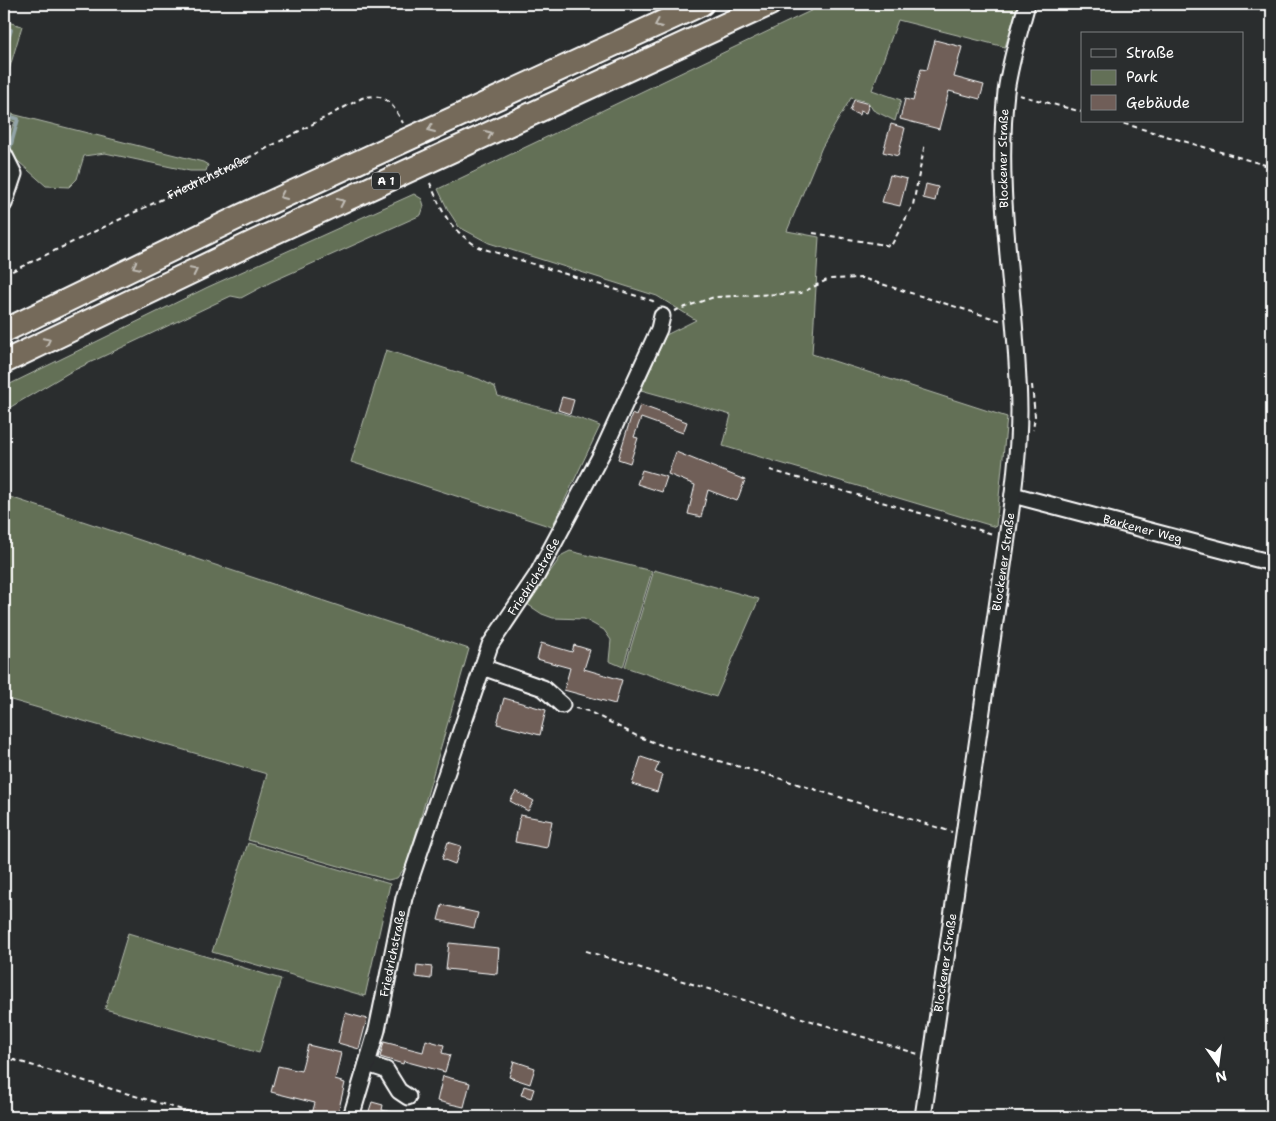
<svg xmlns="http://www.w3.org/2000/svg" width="1276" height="1121" viewBox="0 0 1276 1121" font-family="'Shantell Sans',sans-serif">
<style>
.green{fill:#637057;stroke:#b1b8ab}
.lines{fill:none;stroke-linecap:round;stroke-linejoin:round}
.stream{stroke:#93a4a8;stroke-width:4}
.building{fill:#705e58;stroke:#fff}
.minor-casing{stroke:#fff;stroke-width:19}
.highway-casing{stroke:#fff;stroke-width:26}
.path{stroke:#fff;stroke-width:2;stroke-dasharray:5 4;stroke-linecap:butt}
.minor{stroke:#2a2d2e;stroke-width:15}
.highway{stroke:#746a5a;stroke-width:22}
.oneway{stroke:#c0bcb5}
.labels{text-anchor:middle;stroke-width:4;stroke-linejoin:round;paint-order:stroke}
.shield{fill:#2a2d2e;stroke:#bfc0c0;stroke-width:1}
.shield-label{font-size:11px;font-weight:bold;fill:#fff}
.street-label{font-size:12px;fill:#fff;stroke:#2a2d2e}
</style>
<rect width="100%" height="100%" fill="#2a2d2e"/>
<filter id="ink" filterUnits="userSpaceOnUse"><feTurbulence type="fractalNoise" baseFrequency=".02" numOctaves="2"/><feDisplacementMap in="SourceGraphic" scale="10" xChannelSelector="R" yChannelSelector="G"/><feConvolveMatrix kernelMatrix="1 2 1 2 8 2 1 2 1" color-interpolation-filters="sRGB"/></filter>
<g filter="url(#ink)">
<!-- green -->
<g class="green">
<polygon points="825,4 1018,4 1005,47 898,20 872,90 901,100 895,121 873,110 868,102 851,98 822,147 787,231 819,237 812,354 1007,417 996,527 723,446 731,415 641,390 666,335 696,320 657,296 489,243 459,227 448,210 438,189"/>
<polygon points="4,21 22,26 4,87"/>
<polygon points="4,112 203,162 208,165 206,171 190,171 105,153 84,156 77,179 69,187 46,186 11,155 7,138 15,122 4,118"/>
<polygon points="414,194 422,199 424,206 421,215 271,282 241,298 231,296 70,372 4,411 4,387 208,287"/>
<path d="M386,350L479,379L495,387L498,396C532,406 568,413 600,426L552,527L351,462Z"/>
<polygon points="4,495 469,649 407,865 397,878 388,880 248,840 267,774 4,698"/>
<polygon points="570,551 652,571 623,667 609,661 611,640 604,630 584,619 553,618 542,614 527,604 562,555"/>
<polygon points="654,570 759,599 716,697 625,667"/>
<polygon points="248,843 390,884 365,996 212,952"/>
<polygon points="128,933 281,979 259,1053 105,1009"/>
</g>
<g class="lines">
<!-- stream -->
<g class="stream">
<polyline points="4,53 11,30"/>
<polyline points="4,115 18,119 10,148"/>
</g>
</g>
<!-- building -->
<g class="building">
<polygon points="935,40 962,47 954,77 984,85 980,99 949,91 939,129 900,119 905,99 913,101 921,69 927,70"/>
<polygon points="854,100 869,104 866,113 860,111 859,115 850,111"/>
<polygon points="891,124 905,128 898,156 883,152"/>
<polygon points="890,175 907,179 900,206 882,202"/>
<polygon points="926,184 938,187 935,201 923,198"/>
<polygon points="562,397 574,400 570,414 558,410"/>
<polygon points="640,405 687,422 683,433 641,418 634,437 638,438 630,463 618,459 632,414 636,416"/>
<polygon points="676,452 745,480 737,501 708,490 701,517 688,514 695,485 668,474"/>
<polygon points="642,470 667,477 662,492 637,484"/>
<polygon points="541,643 572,652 574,645 590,650 584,669 622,680 615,704 564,690 570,668 537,659"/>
<polygon points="504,698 546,710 540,735 497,724"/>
<polygon points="641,757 659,763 655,772 662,775 657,792 632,784"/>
<polygon points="516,791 534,801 528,811 510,801"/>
<polygon points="520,815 552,821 547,848 515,842"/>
<polygon points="448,842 461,846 455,864 442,859"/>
<polygon points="442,905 478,913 474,928 438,920"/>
<polygon points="449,943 499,948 497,974 446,969"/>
<polygon points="417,965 432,967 431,979 416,977"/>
<polygon points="345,1013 367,1019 359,1049 338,1043"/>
<polygon points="426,1040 444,1045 442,1053 450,1055 445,1072 404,1061 403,1064 380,1057 384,1042 423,1052"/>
<polygon points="308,1045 341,1053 335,1080 345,1083 337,1117 311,1117 315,1103 271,1092 278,1066 301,1071"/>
<polygon points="514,1061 535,1068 530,1084 509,1077"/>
<polygon points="443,1076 470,1083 464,1107 437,1101"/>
<polygon points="524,1086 534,1089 531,1098 521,1095"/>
<polygon points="372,1102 383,1105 382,1110 399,1114 398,1117 367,1117"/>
</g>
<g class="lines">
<!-- minor casing -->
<g class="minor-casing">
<g id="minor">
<polyline points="4,154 14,174 4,204"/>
<path id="s2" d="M1013,495L1272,563"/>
<polyline points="482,667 543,688 562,705"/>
<polyline points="367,1064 386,1070 399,1091 408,1097"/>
<path id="s3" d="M351,1117L377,1030L404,898L490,645L537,575L603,451L659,329L662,316"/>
<path id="s4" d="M923,1117L1007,538C1013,496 1019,453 1019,410C1018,304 994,199 1006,92C1010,62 1019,33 1027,4"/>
</g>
</g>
<!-- highway casing -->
<g class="highway-casing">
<g id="highway">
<polyline points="4,331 243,215 702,4"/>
<polyline points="4,362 256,241 770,4"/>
</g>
</g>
<!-- path -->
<g class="path">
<polyline points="1019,95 1082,112"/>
<polyline points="1115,121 1272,167"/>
<path d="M430,183C444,216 448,227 478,247L653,301L656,305"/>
<polyline points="813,233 891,246 913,205 925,143"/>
<path id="s1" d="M4,275L254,155L362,98C385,91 393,105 403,123"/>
<polyline points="674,311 714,297 801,293 829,279 862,278 1002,321"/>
<polyline points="1032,385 1035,416 1033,430"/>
<polyline points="770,470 993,534"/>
<polyline points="575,708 588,711 637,736 661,745 762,773 952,832"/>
<polyline points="586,951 918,1054"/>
<polyline points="4,1057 206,1117"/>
</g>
<!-- minor -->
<use href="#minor" class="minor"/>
<!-- highway -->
<use href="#highway" class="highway"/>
</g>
<!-- one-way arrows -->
<defs><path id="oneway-chevron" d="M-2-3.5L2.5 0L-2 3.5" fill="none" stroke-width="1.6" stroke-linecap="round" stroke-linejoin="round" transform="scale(1.25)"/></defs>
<g class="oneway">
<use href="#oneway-chevron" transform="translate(658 24) rotate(156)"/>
<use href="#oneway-chevron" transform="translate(431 129) rotate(156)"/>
<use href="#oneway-chevron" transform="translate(489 134) rotate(-25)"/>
<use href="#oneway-chevron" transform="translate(283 196) rotate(155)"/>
<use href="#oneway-chevron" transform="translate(341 202) rotate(-25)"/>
<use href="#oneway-chevron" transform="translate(136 266) rotate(154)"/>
<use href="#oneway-chevron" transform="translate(194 271) rotate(-26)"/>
<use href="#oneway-chevron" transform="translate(47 341) rotate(-26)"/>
</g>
</g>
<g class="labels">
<!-- shield labels -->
<rect class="shield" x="372" y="172.5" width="28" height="17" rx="4"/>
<g class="shield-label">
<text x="386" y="185">A 1</text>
</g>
<!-- street labels -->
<g class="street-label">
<text dy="4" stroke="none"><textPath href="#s4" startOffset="966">Blockener Straße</textPath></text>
<text dy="4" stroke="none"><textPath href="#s1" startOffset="226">Friedrichstraße</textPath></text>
<text dy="4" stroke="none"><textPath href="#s2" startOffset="134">Barkener Weg</textPath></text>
<text dy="4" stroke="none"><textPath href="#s4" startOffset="561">Blockener Straße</textPath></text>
<text dy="4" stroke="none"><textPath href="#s3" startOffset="574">Friedrichstraße</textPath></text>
<text dy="4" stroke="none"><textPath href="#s3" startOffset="169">Friedrichstraße</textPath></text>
<text dy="4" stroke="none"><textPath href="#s4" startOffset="156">Blockener Straße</textPath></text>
</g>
</g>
<!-- margin -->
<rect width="1276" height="1121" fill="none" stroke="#2a2d2e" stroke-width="20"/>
<rect x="10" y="10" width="1256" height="1101" fill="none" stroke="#fff" stroke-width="2" filter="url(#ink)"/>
<!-- legend -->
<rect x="1081" y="32" width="162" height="90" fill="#2a2d2e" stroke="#7f8182"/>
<rect x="1091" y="49" width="25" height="8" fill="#2a2d2e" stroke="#7f8182"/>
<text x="1126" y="58" font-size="15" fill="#ffffff">Straße</text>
<rect x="1091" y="70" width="25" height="15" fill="#637057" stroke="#7f8182"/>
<text x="1126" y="82" font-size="15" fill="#ffffff">Park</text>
<rect x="1091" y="95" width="25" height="15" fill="#705e58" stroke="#7f8182"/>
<text x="1126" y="108" font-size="15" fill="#ffffff">Gebäude</text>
<!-- north arrow -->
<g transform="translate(1218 1064) rotate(166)" stroke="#2a2d2e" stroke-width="4" paint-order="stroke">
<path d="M0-4L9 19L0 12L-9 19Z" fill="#ffffff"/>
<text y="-8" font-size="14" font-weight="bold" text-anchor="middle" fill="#ffffff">N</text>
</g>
</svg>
